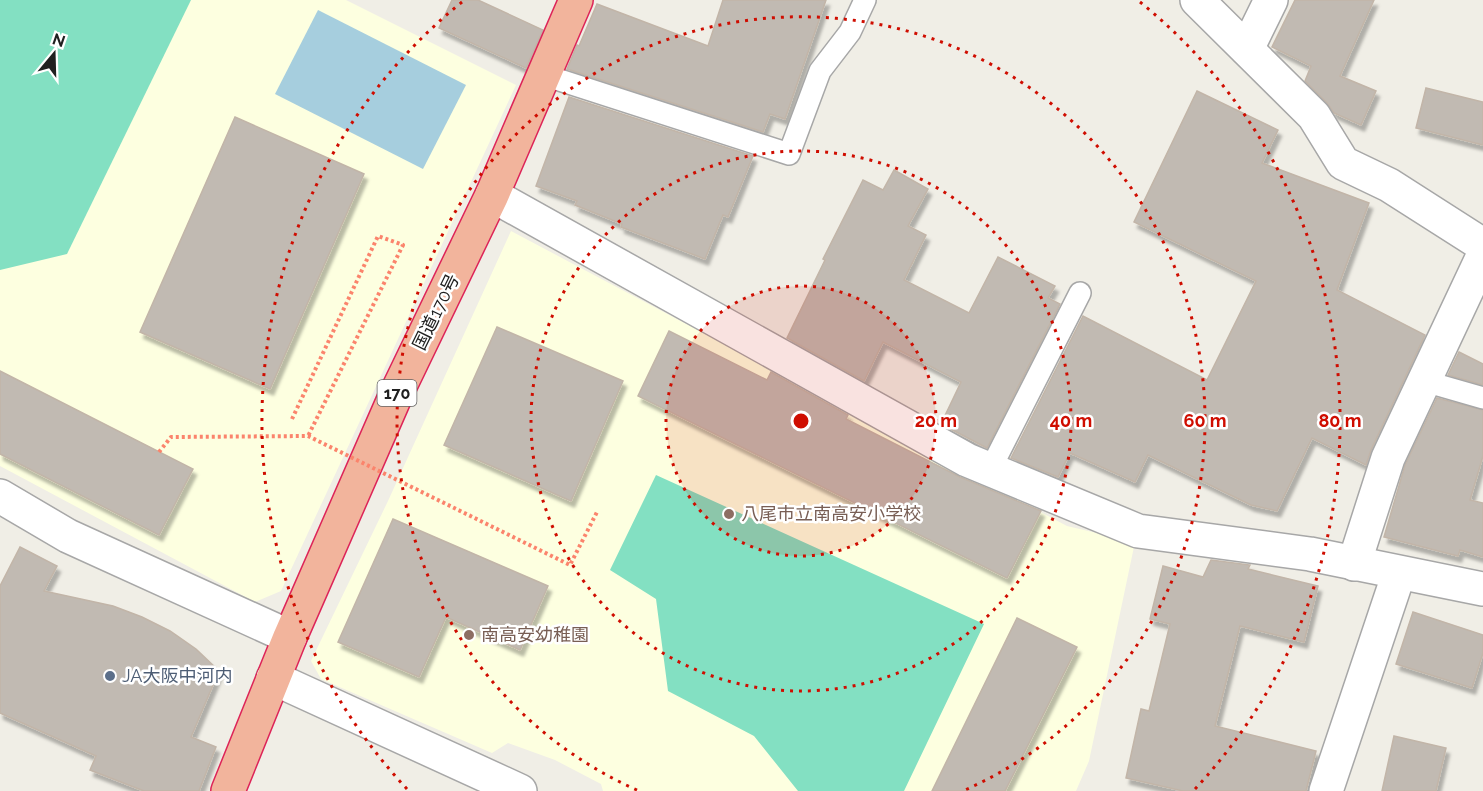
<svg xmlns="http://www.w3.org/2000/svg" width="1483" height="791" viewBox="0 0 1483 791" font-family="Raleway,'Noto Sans JP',sans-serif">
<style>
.education{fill:#fdffe0}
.pitch{fill:#83e0c2}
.water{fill:#a6cede}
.building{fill:#c1bab2;stroke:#c2b5a8;stroke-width:1.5;filter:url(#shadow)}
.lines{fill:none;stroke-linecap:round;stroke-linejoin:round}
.service-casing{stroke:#a7a7a7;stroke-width:24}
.minor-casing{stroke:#a7a7a7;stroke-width:36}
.trunk-casing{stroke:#dd2458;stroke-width:36}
.path{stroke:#fb846c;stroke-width:4;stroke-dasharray:3 3;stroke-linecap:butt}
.service{stroke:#fff;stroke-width:21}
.minor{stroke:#fff;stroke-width:33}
.trunk{stroke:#f2b49c;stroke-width:33}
.path-bridge{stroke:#fb846c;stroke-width:4;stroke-dasharray:3 3;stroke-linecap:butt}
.ring{fill:none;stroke:#cf0d00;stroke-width:3;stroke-dasharray:3 6}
.education-dot{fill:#8d6e63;stroke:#fff;stroke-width:2}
.service-dot{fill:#5c6f8a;stroke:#fff;stroke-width:2}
.labels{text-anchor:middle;stroke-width:5;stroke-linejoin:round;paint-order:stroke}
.shield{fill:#fff;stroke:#636363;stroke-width:1.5}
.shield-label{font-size:16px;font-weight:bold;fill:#202020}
.street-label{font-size:18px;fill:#202020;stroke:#fff}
.education-label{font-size:18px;fill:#785e54;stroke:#fff;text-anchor:start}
.service-label{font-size:18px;fill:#4e5e75;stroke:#fff;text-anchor:start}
.centre{fill:#cf0d00;stroke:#fff;stroke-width:3}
.ring-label{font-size:18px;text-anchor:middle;font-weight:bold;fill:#cf0d00;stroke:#fff;stroke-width:5;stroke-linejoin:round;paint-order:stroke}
</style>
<defs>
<filter id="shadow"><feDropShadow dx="3.5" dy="6" stdDeviation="1.5" flood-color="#0004"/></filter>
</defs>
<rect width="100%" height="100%" fill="#f0eee6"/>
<!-- education -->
<g class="education">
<polygon points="0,0 346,0 516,85 281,591 255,602 0,466"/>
<polygon points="511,231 1067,526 1135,542 1089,761 1076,791 603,791 601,784 555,760 508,743 492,753 321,679 311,661 388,501"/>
</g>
<!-- pitch -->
<g class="pitch">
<polygon points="0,0 191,0 67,254 0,270"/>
<polygon points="656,475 984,624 904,791 798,791 754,736 668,691 656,599 610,570"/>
</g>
<!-- water -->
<polygon class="water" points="318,10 466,85 423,169 275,94"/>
<!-- building -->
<g class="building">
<polygon points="452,0 478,0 543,30 526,68 439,28"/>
<polygon points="723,0 826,0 785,119 770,114 763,132 567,69 577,45 579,46 597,4 708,46"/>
<polygon points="1295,0 1374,0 1340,76 1376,91 1361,125 1334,113 1327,103 1305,81 1311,66 1272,47"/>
<polygon points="1426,88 1483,102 1483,145 1416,128"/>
<polygon points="1197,91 1278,130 1262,163 1369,203 1337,290 1425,335 1371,450 1366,465 1312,438 1277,511 1251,505 1148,455 1135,482 1070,453 1058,477 1011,458 1083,316 1207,380 1256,281 1134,222"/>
<polygon points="569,97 753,156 728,217 723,215 705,259 621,227 622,224 575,205 577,201 536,186"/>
<polygon points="235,117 364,174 270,389 140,332"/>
<polygon points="894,170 928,189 908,226 926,235 904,280 969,313 998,257 1055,286 1048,298 1060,304 987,448 941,424 961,382 883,342 864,381 787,338 825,260 823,259 863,180 883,190"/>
<polygon points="497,327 623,381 571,501 444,445"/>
<polygon points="669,331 767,380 771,372 848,415 846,419 960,477 1041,511 1007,578 638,396"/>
<polygon points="1459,352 1483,364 1483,385 1448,375"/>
<polygon points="0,371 193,469 159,535 0,454"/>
<polygon points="1437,398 1483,410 1483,456 1470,500 1483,503 1483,557 1460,550 1458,556 1384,537 1405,465"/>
<polygon points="393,519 548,586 520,650 446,617 419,677 338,642"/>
<polygon points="20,547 57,566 44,591 113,606 142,617 170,631 196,649 219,671 191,737 216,747 199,791 144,791 90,770 96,756 0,713 0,586"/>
<polygon points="1211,560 1250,565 1248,569 1318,586 1304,642 1240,626 1215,726 1316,751 1306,791 1183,791 1126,778 1141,709 1149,711 1170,624 1150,619 1163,566 1203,577"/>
<polygon points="1413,612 1483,635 1483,653 1472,688 1396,664"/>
<polygon points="1017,618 1077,647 1005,791 932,791"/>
<polygon points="1394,736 1446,748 1436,791 1382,791"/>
</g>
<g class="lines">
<!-- service casing -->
<g class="service-casing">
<g id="service">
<polyline points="544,75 789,154 820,71 850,32 865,0"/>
<polyline points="1424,381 1483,398"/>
<polyline points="990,470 1080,293"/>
</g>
</g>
<!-- minor casing -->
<g class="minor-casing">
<g id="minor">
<polyline points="1197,0 1314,116 1343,163 1389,185 1483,245"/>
<polyline points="1247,49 1271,0"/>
<polyline points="492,195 967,460 1138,531 1310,554 1483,589"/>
<polyline points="0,496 68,536 290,637"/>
<polyline points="1354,564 1388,458 1483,256"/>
<polyline points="273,678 520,791"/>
<polyline points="1326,791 1399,573"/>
</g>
</g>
<!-- trunk casing -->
<g class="trunk-casing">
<polyline id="trunk" points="228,791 290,637 398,390 492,195 576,0"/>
</g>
<!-- path -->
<polyline class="path" points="292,419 378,236 403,245 308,436"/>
<!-- service -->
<use href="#service" class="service"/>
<!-- minor -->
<use href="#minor" class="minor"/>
<!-- trunk -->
<use href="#trunk" class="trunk"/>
<!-- path-bridge -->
<polyline class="path-bridge" points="159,452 171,437 308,436 570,565 597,512"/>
</g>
<!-- distance rings -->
<circle cx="801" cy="421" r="135" fill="#cf0d00" fill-opacity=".12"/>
<g class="ring">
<circle cx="801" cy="421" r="135"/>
<circle cx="801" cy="421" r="270"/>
<path d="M637 790A404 404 0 1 1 965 790"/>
<path d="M407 789A539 539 0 0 1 462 2M1140 2A539 539 0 0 1 1195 789"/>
</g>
<!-- markers -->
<g class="education-dot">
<circle cx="729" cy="514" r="6"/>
<circle cx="469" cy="635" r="6"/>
</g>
<circle class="service-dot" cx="110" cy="676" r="6"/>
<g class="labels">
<!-- shield labels -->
<rect class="shield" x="377.5" y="380" width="39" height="26" rx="4.5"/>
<g class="shield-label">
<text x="397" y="399">170</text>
</g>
<!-- street labels -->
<g class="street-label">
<text transform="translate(436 312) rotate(-64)" y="6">国道170号</text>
</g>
<!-- education labels -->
<g class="education-label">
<text x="741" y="520">八尾市立南高安小学校</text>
<text x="481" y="641">南高安幼稚園</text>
</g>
<!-- service labels -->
<g class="service-label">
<text x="122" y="682">JA大阪中河内</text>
</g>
</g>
<circle cx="801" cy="421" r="9" class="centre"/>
<g class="ring-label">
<text x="936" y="427">20 m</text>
<text x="1071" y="427">40 m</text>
<text x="1205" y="427">60 m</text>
<text x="1340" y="427">80 m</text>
</g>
<!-- north arrow -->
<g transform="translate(54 54) rotate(19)" stroke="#ffffff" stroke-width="4.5" paint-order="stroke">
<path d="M0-4.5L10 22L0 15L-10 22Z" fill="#202020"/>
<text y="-9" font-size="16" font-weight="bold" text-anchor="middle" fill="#202020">N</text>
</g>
</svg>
